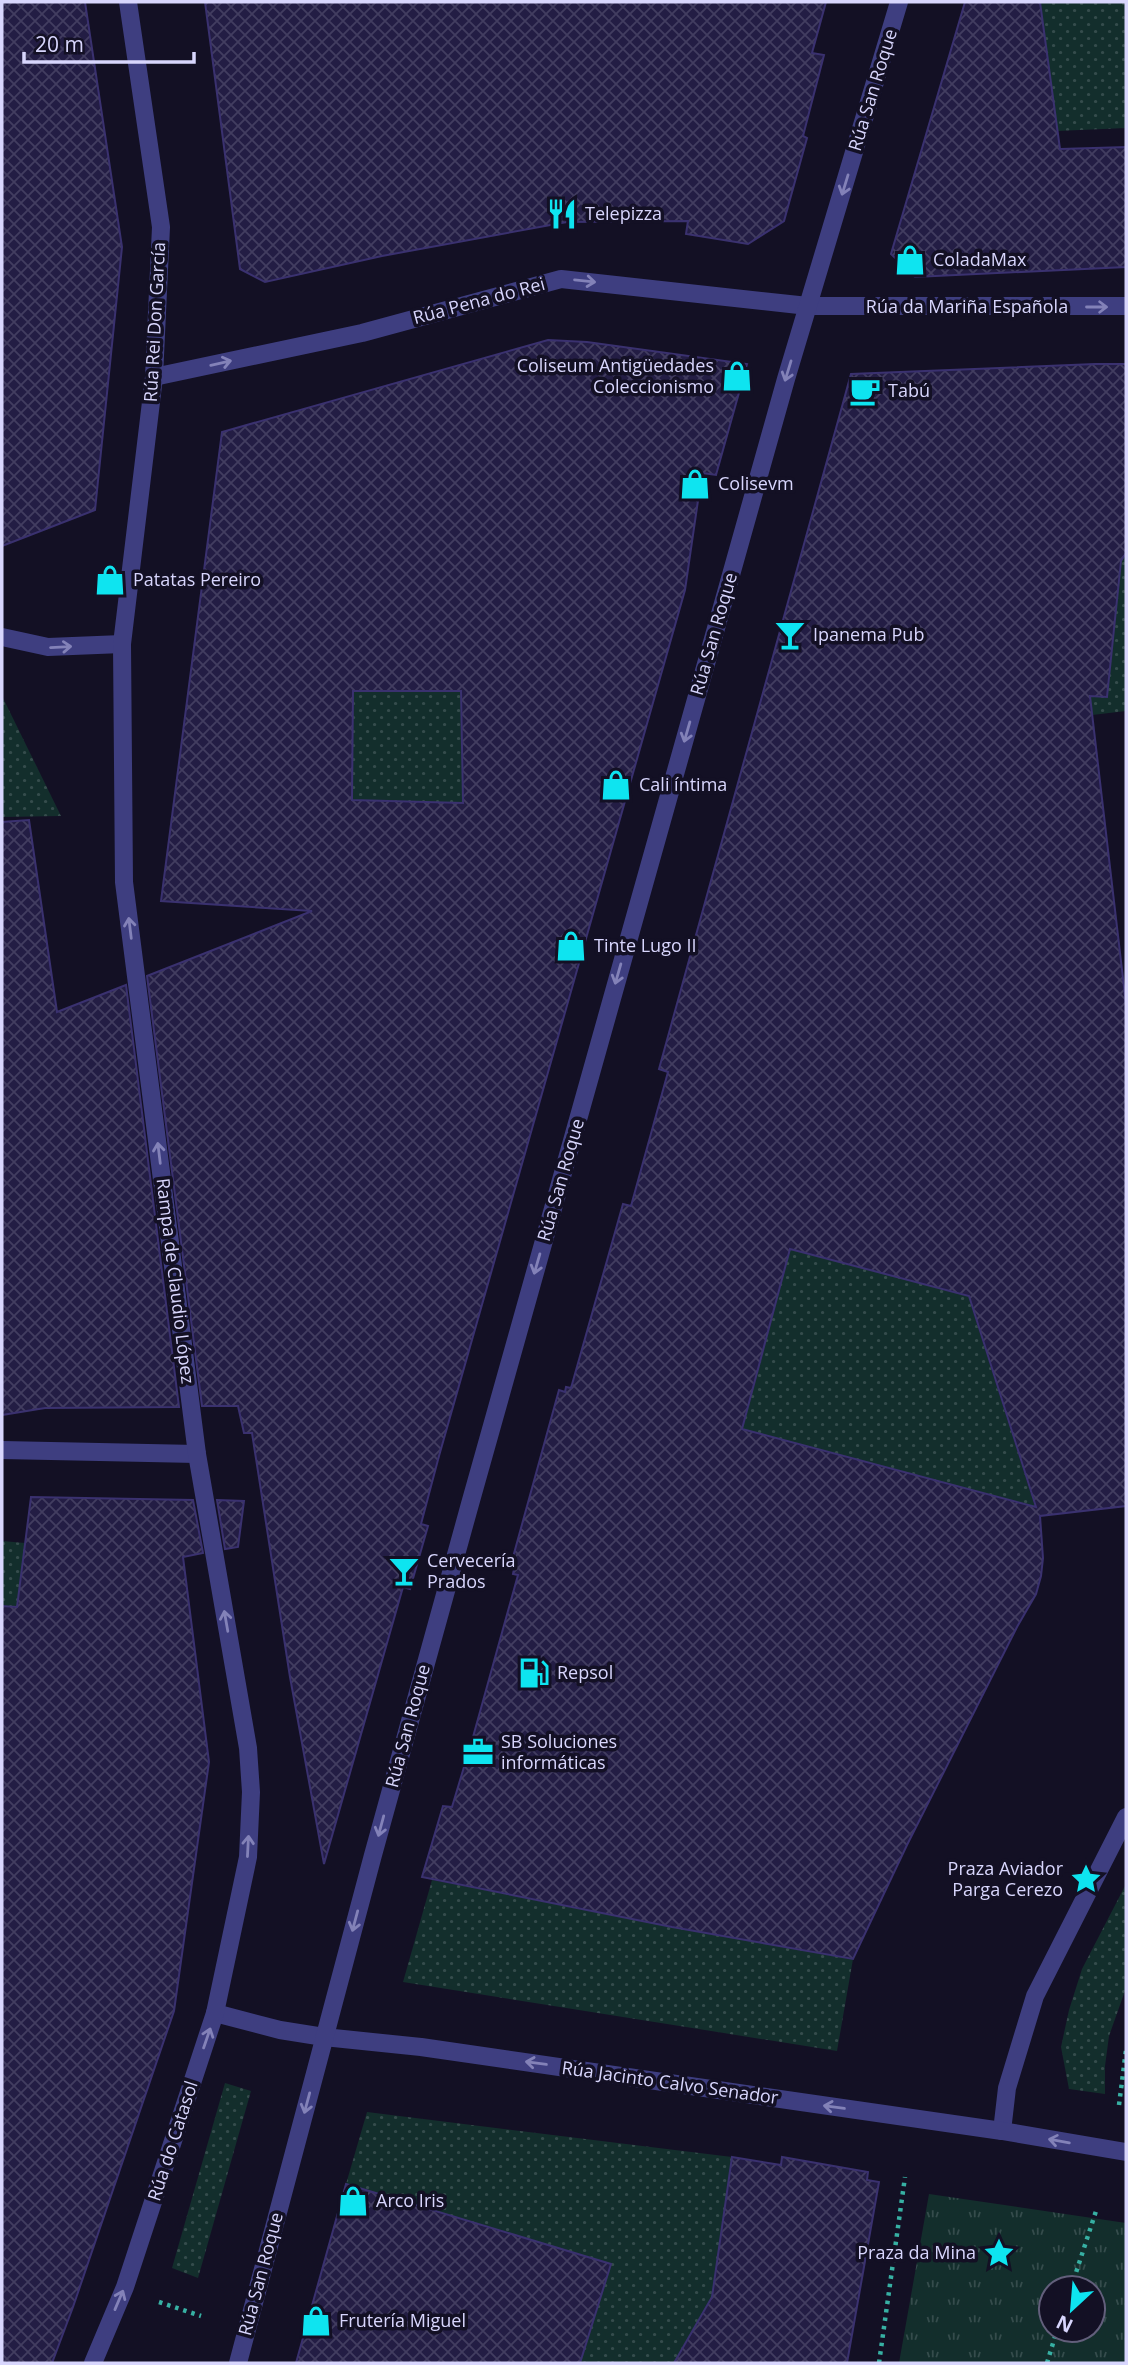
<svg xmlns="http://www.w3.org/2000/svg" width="1128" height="2365" viewBox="0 0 1128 2365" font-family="'Open Sans',sans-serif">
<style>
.grass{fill:url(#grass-dots)}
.park{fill:url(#park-tufts);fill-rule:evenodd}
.building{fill:url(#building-cross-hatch);stroke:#3a316f;stroke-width:2;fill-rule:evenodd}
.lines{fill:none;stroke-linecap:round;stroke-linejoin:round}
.path{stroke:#37b0a3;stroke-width:4.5;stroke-dasharray:3.5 5;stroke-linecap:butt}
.pedestrian{stroke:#3e3e80;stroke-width:18}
.minor{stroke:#3e3e80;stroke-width:18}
.tertiary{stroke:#3e3e80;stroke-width:18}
.oneway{stroke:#8382b8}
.labels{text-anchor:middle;stroke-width:7;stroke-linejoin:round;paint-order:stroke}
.street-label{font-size:18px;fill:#d8d6fd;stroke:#131024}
.poi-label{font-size:18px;fill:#d8d6fd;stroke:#131024;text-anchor:start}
</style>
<defs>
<pattern id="grass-dots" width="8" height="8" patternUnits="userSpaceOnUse" patternTransform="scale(1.75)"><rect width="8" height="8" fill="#132e2c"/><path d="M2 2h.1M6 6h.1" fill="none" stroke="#354c4c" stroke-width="1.8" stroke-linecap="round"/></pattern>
<pattern id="park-tufts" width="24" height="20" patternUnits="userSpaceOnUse" patternTransform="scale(1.75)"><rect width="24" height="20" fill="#132e2c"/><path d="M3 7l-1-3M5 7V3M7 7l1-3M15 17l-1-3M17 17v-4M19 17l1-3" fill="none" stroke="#354c4c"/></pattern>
<pattern id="building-cross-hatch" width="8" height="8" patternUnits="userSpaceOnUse" patternTransform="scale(1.75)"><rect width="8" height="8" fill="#231d44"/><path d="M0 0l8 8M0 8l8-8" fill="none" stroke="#423d60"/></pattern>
</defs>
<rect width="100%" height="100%" fill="#131024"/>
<!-- grass -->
<g class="grass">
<polygon points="1040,2 1126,2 1126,128 1057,131"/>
<polygon points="1126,553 1126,711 1092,715 1090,696 1121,561"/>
<polygon points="353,691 472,691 463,803 352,800"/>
<polygon points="2,696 61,816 2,817"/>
<polygon points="772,1244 972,1297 971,1305 1035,1507 742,1429"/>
<polygon points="2,1541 25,1543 17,1607 2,1606"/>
<polygon points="432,1880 853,1959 837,2051 403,1982"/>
<polygon points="1126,1884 1126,1988 1109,2036 1105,2066 1105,2094 1069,2089 1061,2047 1069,2010 1082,1969"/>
<polygon points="225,2083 251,2091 198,2278 172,2268"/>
<polygon points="367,2112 732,2157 713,2295 688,2339 680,2363 580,2363 611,2264 346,2184"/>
</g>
<!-- park -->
<path class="park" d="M929,2194L1126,2223V2363H899ZM1051,2288H1093V2330H1051Z"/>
<!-- building -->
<g class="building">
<polygon points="2,2 85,2 122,247 95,510 2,546"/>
<polygon points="205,2 826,2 812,53 824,55 803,136 807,138 784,221 748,244 686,234 688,221 567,222 382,256 265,282 240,269"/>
<polygon points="965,2 1040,2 1060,149 1126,147 1126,267 915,277 891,254"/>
<path d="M548,340L587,342L747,364L716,475L702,473L685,590L439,1456L421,1524L428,1526L410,1589L403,1587L324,1864L290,1677L252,1433H244L238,1406H202L147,976L312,911L161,901L222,432ZM353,691H461L463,803L352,800Z"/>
<path d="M1095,364H1126V553L1121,561L1107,697L1090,696L1126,1004V1506L1040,1516L1043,1558L1041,1576L1036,1594L1017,1627L907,1845L853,1959L672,1927L422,1877L443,1806L452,1807L473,1737L518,1575L513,1574L514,1569L510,1568L559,1390L565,1392L566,1387L571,1388L623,1204L631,1206L668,1072L659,1069L851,374ZM790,1249L969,1296L1036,1507L742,1429Z"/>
<polygon points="29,820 57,1012 126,985 179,1407 45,1408 2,1415 2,822"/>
<polygon points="31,1497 193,1500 203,1553 183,1557 209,1762 174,2011 73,2307 52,2363 2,2363 2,1606 17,1607"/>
<polygon points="217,1500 244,1501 238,1547 225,1549"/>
<polygon points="732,2157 781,2165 782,2157 868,2172 867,2180 879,2182 847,2363 674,2363 712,2297"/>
<polygon points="346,2184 611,2264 580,2363 296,2363"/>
</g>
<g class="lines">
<!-- path -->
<g class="path">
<polyline points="1119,2105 1126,2050"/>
<polyline points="1071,2288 1097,2208"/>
<polyline points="159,2302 201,2316"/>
<polyline points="879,2363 905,2177"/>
<polyline points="1047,2363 1057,2330"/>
</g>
<!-- pedestrian -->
<polyline class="pedestrian" points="1002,2131 1007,2088 1035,1996 1126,1817"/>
<!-- minor -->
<g class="minor">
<polyline points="154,377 362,333 561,279 808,306 1126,306"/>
<polyline points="2,637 48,647 122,644"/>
<polyline points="2,1450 197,1454"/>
<polyline points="215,2013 280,2030 324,2037 421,2047 1002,2131 1126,2152"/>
<polyline points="93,2363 125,2287 215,2013 248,1857 251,1792 248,1748 197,1454 124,882 122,644 154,377 161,227 128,2"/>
</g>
<!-- tertiary -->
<polyline class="tertiary" points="238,2363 373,1855 470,1504 786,379 899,2"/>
</g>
<!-- one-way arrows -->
<defs><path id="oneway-shaft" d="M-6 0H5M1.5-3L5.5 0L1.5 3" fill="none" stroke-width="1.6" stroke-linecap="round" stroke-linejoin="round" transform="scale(1.75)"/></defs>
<g class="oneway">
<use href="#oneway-shaft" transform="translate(845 185) rotate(107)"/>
<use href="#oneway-shaft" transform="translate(585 281) rotate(6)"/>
<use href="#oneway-shaft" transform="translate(1097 307)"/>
<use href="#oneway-shaft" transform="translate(221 363) rotate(-13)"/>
<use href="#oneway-shaft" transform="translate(788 371) rotate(107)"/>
<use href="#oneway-shaft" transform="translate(61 647) rotate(-3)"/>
<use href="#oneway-shaft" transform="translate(687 732) rotate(106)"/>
<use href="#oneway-shaft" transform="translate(130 928) rotate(-97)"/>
<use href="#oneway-shaft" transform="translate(618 974) rotate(106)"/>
<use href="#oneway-shaft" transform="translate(159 1153) rotate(-97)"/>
<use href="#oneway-shaft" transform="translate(537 1264) rotate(106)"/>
<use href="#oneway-shaft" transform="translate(226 1621) rotate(-100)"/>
<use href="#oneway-shaft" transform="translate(381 1826) rotate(105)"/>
<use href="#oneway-shaft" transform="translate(248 1846) rotate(-87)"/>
<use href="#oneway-shaft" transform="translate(355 1921) rotate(105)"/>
<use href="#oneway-shaft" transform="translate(207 2038) rotate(-71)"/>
<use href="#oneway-shaft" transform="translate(536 2063) rotate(-172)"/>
<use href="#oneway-shaft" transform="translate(307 2103) rotate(105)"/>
<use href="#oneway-shaft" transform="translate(834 2107) rotate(-172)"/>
<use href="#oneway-shaft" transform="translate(1059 2141) rotate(-170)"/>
<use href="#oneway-shaft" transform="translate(119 2300) rotate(-67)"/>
</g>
<!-- icons -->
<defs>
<g id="restaurant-bare" transform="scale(2.415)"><path d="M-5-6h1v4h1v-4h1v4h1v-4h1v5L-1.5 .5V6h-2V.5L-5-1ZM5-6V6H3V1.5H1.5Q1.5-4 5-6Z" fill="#0ee4f0" stroke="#131024" stroke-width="2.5" paint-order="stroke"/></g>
<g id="shop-bare" transform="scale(2.415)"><path d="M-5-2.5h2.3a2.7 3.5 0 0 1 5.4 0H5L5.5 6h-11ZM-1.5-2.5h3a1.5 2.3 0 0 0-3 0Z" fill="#0ee4f0" stroke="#131024" stroke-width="2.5" paint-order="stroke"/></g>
<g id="cafe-bare" transform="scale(2.415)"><path d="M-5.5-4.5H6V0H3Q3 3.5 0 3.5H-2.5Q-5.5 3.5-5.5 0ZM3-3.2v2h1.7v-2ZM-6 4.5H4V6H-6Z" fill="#0ee4f0" stroke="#131024" stroke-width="2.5" paint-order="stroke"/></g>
<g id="bar-bare" transform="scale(2.415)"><path d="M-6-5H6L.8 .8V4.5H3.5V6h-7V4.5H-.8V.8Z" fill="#0ee4f0" stroke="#131024" stroke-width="2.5" paint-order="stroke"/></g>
<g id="fuel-bare" transform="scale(2.415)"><path d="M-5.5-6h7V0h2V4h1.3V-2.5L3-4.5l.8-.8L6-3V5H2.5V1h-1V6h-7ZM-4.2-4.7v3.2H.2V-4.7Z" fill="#0ee4f0" stroke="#131024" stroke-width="2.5" paint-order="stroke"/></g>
<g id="office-bare" transform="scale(2.415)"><path d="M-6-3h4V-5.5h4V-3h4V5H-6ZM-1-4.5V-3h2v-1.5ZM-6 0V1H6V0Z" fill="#0ee4f0" stroke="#131024" stroke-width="2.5" paint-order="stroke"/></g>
<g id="sight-bare" transform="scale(2.415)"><path d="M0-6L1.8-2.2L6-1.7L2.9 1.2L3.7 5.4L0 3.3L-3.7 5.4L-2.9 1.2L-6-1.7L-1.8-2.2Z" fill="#0ee4f0" stroke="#131024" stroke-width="2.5" paint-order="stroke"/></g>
</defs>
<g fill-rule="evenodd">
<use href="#restaurant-bare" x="562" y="214"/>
<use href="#shop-bare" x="910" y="260"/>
<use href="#shop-bare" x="737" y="376"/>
<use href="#cafe-bare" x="865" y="391"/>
<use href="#shop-bare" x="695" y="484"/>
<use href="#shop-bare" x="110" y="580"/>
<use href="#bar-bare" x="790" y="635"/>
<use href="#shop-bare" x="616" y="785"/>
<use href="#shop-bare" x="571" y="946"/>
<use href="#bar-bare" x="404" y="1571"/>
<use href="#fuel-bare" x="534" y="1673"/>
<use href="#office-bare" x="478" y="1752"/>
<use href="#sight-bare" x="1086" y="1879"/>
<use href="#shop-bare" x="353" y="2201"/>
<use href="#sight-bare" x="999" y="2253"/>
<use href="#shop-bare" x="316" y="2321"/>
</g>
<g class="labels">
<!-- street labels -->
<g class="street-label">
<text transform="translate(873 90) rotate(-73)" y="6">Rúa San Roque</text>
<text transform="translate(479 301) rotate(-15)" y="6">Rúa Pena do Rei</text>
<text x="967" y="313">Rúa da Mariña Española</text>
<text transform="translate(155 322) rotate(-87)" y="6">Rúa Rei Don García</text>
<text transform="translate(714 634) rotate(-74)" y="6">Rúa San Roque</text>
<text transform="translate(561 1180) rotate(-74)" y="6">Rúa San Roque</text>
<text transform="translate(175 1281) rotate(83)" y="6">Rampa de Claudio López</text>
<text transform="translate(408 1726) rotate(-75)" y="6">Rúa San Roque</text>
<text transform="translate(670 2083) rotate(8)" y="6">Rúa Jacinto Calvo Senador</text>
<text transform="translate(173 2141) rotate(-72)" y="6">Rúa do Catasol</text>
<text transform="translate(261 2274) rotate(-75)" y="6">Rúa San Roque</text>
</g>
<!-- poi labels -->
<g class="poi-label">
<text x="585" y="220">Telepizza</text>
<text x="933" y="266">ColadaMax</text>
<text x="714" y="372" text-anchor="end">Coliseum Antigüedades<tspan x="714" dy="21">Coleccionismo</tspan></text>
<text x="888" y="397">Tabú</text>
<text x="718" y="490">Colisevm</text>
<text x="133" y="586">Patatas Pereiro</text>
<text x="813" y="641">Ipanema Pub</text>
<text x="639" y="791">Cali íntima</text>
<text x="594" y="952">Tinte Lugo II</text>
<text x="427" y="1567">Cervecería<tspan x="427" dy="21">Prados</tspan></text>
<text x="557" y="1679">Repsol</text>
<text x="501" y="1748">SB Soluciones<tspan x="501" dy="21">informáticas</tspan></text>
<text x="1063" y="1875" text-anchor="end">Praza Aviador<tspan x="1063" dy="21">Parga Cerezo</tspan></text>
<text x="376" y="2207">Arco Iris</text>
<text x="976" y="2259" text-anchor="end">Praza da Mina</text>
<text x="339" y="2327">Frutería Miguel</text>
</g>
</g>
<!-- border -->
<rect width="1128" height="2365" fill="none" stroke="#d8d6fd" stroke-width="7"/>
<!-- north arrow -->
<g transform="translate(1072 2309) rotate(206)"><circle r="33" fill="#131024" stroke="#625f7b" stroke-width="2"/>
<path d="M0-5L12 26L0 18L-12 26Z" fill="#0ee4f0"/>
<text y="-10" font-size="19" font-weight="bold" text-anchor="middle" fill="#d8d6fd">N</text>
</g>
<!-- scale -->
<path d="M24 52v10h170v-10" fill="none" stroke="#d8d6fd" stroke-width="3.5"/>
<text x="35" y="52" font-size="21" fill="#d8d6fd" stroke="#131024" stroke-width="5" paint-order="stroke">20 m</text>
</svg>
